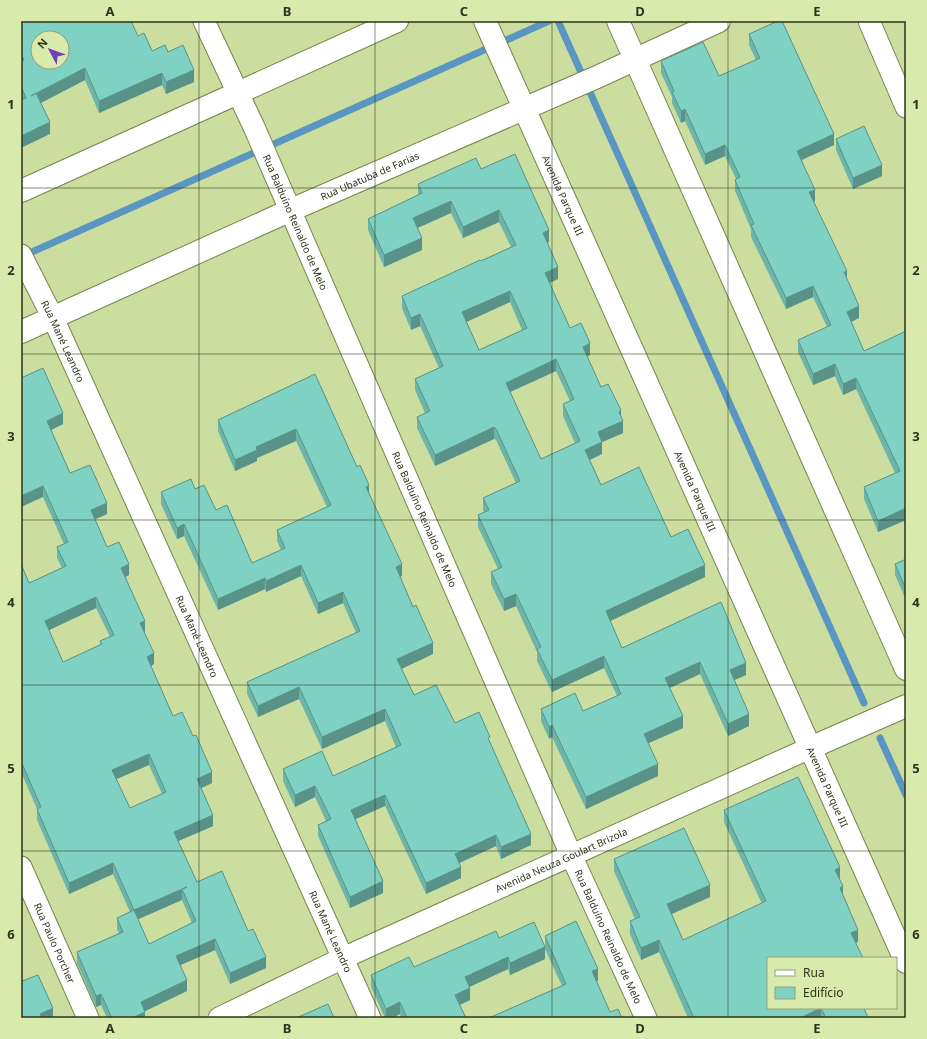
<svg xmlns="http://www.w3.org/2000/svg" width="927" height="1039" viewBox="0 0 927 1039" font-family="'Noto Sans',sans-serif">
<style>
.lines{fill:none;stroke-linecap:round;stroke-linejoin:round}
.stream{stroke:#5996c1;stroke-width:7}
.minor-casing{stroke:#76854a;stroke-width:23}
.tertiary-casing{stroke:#76854a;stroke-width:24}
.minor{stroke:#fff;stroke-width:21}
.tertiary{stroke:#fff;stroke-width:22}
.wall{fill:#6db5a8;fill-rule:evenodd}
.shaded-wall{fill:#599388}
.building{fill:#7fd2c3;stroke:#599388;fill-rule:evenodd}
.grid{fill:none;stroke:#2c331a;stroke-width:1;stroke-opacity:0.55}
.labels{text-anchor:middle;stroke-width:3;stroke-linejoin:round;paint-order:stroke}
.street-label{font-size:10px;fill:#2c331a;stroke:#d9ebac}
.neatline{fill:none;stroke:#2c331a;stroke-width:1.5}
.grid-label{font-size:13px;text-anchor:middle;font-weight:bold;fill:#2c331a}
</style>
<rect width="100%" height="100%" fill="#ccde9f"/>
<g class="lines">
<!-- stream -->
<g class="stream">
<polyline points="558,21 864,703"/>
<polyline points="23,256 549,21"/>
<polyline points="880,738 906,795"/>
</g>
<!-- minor casing -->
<g class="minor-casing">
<g id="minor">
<path id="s1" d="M204,21L254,127L571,855L646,1018"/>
<polyline points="869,21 906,107"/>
<path id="s2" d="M21,255L53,318L370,1018"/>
<path id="s3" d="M21,867L88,1018"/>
<path id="s4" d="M219,1018L343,958L810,748"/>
</g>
</g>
<!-- tertiary casing -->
<g class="tertiary-casing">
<g id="tertiary">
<path id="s5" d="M485,21L906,962"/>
<polyline points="618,21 906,669"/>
<polyline points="21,191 397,21"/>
<path id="s6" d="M21,332L291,210L597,77L719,21"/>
<polyline points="810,748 906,706"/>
</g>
</g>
<!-- minor -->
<use href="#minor" class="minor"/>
<!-- tertiary -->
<use href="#tertiary" class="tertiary"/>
</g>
<!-- wall -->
<g class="wall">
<polygon points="21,21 138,36 152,51 168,52 194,82 166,94 162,85 99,113 85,80 41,103 50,134 21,98"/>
<polygon points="749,34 834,145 802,160 815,201 814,202 847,278 859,318 851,322 864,351 906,331 906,520 878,532 864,499 864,487 895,473 856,389 843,395 835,376 813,385 798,352 798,340 827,327 813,297 786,309 751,237 751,229 735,191 735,180 736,179 725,156 705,165 685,121 681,123 672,103 672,97 661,73 661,61 719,76 756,60 749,45"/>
<polygon points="836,139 882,176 853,189 836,150"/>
<path d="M481,169L549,242L547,243L558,279L549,283L570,328L590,355L587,357L601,387L621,416L623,433L602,442V454L590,460L601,485L671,537L705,577L610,621L622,648L721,602L746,675L734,680L749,726L728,736L700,674L670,688L683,728L649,743L658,776L586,809L552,737L549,739L541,721V709L583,711L617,696L604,668L552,692L537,661V652L516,606L504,611L491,584V572L498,569L478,527V515L484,512L483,510V498L516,483L496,440L494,439L435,466L417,428V417L425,413L415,390V379L439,368L420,326L411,330L402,308V296L511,247L499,222L463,238L451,213L417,228L422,250L384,267L368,230V219L418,195V184ZM510,302L522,330L479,350L466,322ZM556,371L570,401L563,404V416L575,443L541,459L510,392Z"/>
<polygon points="315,374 369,493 402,576 400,577 433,654 401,669 414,695 455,723 490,742 531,845 501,859 496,846 459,863 461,878 426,894 385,806 356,819 383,893 350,908 318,836 318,825 326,821 315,797 295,807 283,781 283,769 333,776 396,747 385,721 322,749 299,699 258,717 247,694 247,682 356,633 343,603 318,614 301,576 266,592 265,589 218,610 184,536 177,539 161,504 161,492 195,489 216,510 252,563 281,550 277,541 277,530 327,507 296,441 257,458 257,461 235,471 218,431 218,420"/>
<path d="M21,378L63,424L51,430L70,473L107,514L95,519L107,547L129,575L126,577L145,632H144L154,664L151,666L173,716L212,783L201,788L213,826L178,841L197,882L248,931L266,968L230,984L215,950L180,965L187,991L145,1011V1018H107L101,1005L96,1007L77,963V952L119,933L117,929V918L130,912L113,874L69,894L37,820V809L21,772V564L29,583L62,568L57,558V547L64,544L43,497ZM96,608L110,637L100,641V645L63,662L49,630ZM149,765L162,794L130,808L116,779ZM182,900L192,923L149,944L138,919Z"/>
<polygon points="906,559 906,600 895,575 895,564"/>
<polygon points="724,810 840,879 843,894 858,942 768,958 864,1008 868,1018 688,1018 659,952 641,960 630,934 630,921 635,919 614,871 614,859 710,897 672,914 683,940 762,904 724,822"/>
<polygon points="545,936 598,981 596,981 610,1012 622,1018 489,1018 562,986 545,949 545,959 510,975 508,969 469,987 470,1000 460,1005 466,1018 401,1018 400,1014 392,1018 385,1018 371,987 371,975 414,967 499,938 545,946"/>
</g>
<!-- shaded-wall -->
<g class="shaded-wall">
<polygon points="85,68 85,80 31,108 31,96"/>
<polygon points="194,70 194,82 166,94 166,82"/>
<polygon points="162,73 162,85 99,113 99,101"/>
<polygon points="685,109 685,121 681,123 681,111"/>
<polygon points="50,122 50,134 21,148 21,136"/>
<polygon points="834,134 834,145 797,162 797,151"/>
<polygon points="725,145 725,156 705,165 705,154"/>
<polygon points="882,165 882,176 853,189 853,178"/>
<polygon points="815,190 815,201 809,204 809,192"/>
<polygon points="451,201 451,213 413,230 413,218"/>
<polygon points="499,210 499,222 463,238 463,227"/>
<polygon points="549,230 549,242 543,245 543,233"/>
<polygon points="422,238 422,250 384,267 384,255"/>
<polygon points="558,267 558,279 545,285 545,273"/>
<polygon points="847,271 847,282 844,272"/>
<polygon points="813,286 813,297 786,309 786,298"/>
<polygon points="510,291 510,302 462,324 462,312"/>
<polygon points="859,306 859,318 847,324 847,312"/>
<polygon points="420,314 420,326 411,330 411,318"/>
<polygon points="590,343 590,355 583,359 583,347"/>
<polygon points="556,359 556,371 506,394 506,383"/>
<polygon points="835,364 835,376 813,385 813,374"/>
<polygon points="856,378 856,389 843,395 843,384"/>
<polygon points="621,410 621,422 623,421 623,433 598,444 598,432 619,412"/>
<polygon points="63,413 63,424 47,432 47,421"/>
<polygon points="494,427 494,439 435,466 435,455"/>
<polygon points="296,429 296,441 257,458 257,461 235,471 235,460 256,447"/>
<polygon points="602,442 602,454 585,462 585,450"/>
<polygon points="369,485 369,497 366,487"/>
<polygon points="43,486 43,497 21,507 21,496"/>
<polygon points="107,503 107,514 91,521 91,510"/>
<polygon points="906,508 906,520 878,532 878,521"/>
<polygon points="184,524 184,536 177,539 177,528"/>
<polygon points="129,564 129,575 121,579 121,568"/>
<polygon points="402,564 402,576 396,578 396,567"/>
<polygon points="301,565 301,576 266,592 266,581"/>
<polygon points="705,565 705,577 606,623 606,611"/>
<polygon points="265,578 265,589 218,610 218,599"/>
<polygon points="343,592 343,603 318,614 318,603"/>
<polygon points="516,594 516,606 504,611 504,599"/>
<polygon points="96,597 96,608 45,632 45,621"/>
<polygon points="145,621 145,632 140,634 140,623"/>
<polygon points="433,643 433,654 397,671 397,659"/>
<polygon points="154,653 154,664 147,668 147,657"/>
<polygon points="604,656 604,668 552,692 552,680"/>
<polygon points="700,662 700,674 665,690 665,678"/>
<polygon points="746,663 746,675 730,682 730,670"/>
<polygon points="299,687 299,699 258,717 258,706"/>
<polygon points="385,709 385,721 322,749 322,737"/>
<polygon points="749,714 749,726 728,736 728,724"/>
<polygon points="683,716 683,728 644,745 644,734"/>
<polygon points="552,725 552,737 549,739 549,727"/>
<polygon points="149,754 149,765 112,781 112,770"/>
<polygon points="658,764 658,776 586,809 586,797"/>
<polygon points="212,772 212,783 197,790 197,779"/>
<polygon points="315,786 315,797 295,807 295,795"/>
<polygon points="385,795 385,806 351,821 351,810"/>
<polygon points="213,815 213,826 174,843 174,832"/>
<polygon points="531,834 531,845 501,859 501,847"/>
<polygon points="496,835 496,846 455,865 455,854"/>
<polygon points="113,863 113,874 69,894 69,883"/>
<polygon points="461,867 461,878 426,894 426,883"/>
<polygon points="840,867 840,879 835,882 835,870"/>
<polygon points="383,881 383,893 350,908 350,897"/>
<polygon points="710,885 710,897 667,916 667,904"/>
<polygon points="843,886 843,898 840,888"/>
<polygon points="187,887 182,889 182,900 134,921 134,910"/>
<polygon points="858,930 858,942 851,945 851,933"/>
<polygon points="215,939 215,950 176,967 176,956"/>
<polygon points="659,940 659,952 641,960 641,948"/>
<polygon points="545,947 545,959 510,975 510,963"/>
<polygon points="266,957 266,968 230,984 230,973"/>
<polygon points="508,957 508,969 465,989 465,977"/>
<polygon points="598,969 598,981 592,983 592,971"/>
<polygon points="187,980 187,991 141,1013 141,1002"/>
<polygon points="470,988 470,1000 455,1007 455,995"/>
<polygon points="101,994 101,1005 96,1007 96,996"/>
<polygon points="400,1002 400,1014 392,1018 386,1018 386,1009"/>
<polygon points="53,1008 53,1018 40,1018 40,1014"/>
<polygon points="821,1008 821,1018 800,1018"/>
<polygon points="145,1012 145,1018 132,1018"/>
</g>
<!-- building -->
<g class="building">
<path d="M21,21H131L138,36L144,33L152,51L165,45L168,52L183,45L194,70L166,82L162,73L99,101L85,68L31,96L36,93L50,122L21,136V100L26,98L21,86V62L24,60L21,54ZM38,38H62V62H38Z"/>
<polygon points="778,21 782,21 834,134 797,151 815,190 809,192 847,271 844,272 859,306 847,312 864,351 906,331 906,478 905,478 906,480 906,508 878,521 864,487 900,471 856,378 843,384 835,364 813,374 798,340 831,325 813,286 786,298 751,225 754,224 735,180 740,177 725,145 705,154 685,109 681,111 672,92 674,91 661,61 703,42 719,76 760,58 749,34"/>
<polygon points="864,126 882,165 853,178 836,139"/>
<path d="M515,154L549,230L543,233L558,267L545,273L570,328L581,323L590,343L583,347L601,387L608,384L621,410L619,412L623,421L598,432L602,442L585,450L601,485L639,467L671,537L688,529L705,565L606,611L622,648L721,602L746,663L730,670L749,714L728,724L700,662L665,678L683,716L644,734L658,764L586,797L552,725L549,727L541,709L575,693L583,711L621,694L604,656L552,680L537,649L541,647L516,594L504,599L491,572L502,567L478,515L489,510L483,498L520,481L496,429L494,427L435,455L417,417L430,411L415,379L443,366L420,314L411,318L402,296L480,260L481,261L516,245L499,210L463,227L451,201L413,218L422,238L384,255L368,219L422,193L418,184L476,158L481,169ZM510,291L527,328L479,350L462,312ZM556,359L574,399L563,404L580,441L541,459L506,383Z"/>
<path d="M43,368L63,413L47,421L70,473L90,465L107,503L91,510L107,547L119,542L129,564L121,568L145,621L140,623L154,653L147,657L173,716L182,712L193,736L196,735L212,772L197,779L213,815L174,832L197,882L222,871L248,931L253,929L266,957L230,973L215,939L176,956L187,980L141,1002L145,1012L132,1018H112L101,994L96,996L77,952L123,932L117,918L134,910L113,863L69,883L37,809L41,807L21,761V564L29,583L66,566L57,547L68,542L43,486L21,496V378ZM96,597L114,635L100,641L102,644L63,662L45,621ZM149,754L166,792L130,808L112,770ZM187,887L182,889L196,921L149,944L134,910Z"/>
<polygon points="315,374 357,467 360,465 369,485 366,487 402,564 396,567 413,607 416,605 433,643 397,659 414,695 436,685 455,723 479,712 490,737 488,738 531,834 501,847 496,835 455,854 461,867 426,883 385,795 351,810 383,881 350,897 318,825 331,819 315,786 295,795 283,769 322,751 333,776 401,745 385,709 322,737 299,687 258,706 247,682 360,631 343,592 318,603 301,565 266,581 265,578 218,599 184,524 177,528 161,492 191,479 195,489 204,485 216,510 227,505 252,563 285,548 277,530 331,505 296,429 256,447 257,450 235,460 218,420"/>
<polygon points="906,559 906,589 895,564"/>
<polygon points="798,777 840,867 835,870 843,886 840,888 858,930 851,933 863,958 768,958 768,1008 864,1008 868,1018 826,1018 821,1008 800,1018 694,1018 659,940 641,948 630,921 640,917 614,859 684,828 710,885 667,904 683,940 766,901 724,810"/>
<polygon points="576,921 598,969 592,971 610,1012 618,1009 622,1018 489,1018 566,984 545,936"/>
<polygon points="534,922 545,947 510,963 508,957 465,977 470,988 455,995 466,1018 407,1018 400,1002 386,1009 371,975 409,957 414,967 496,931 499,938"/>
<polygon points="38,975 53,1008 40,1014 42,1018 21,1018 21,979 22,981"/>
<polygon points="328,1004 334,1018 296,1018"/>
</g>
<!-- grid -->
<path class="grid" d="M199,21V1018M375,21V1018M552,21V1018M728,21V1018M21,188H906M21,354H906M21,520H906M21,685H906M21,851H906"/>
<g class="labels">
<!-- street labels -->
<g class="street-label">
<text dy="4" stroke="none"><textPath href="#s6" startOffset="382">Rua Ubatuba de Farias</textPath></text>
<text dy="4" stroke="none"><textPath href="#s5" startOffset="191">Avenida Parque III</textPath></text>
<text dy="4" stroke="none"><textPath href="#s1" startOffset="221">Rua Balduíno Reinaldo de Melo</textPath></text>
<text dy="4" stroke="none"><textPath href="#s2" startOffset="96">Rua Mané Leandro</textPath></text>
<text dy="4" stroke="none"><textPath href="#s5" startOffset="515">Avenida Parque III</textPath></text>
<text dy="4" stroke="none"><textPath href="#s1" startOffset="545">Rua Balduíno Reinaldo de Melo</textPath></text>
<text dy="4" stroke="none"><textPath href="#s2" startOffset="420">Rua Mané Leandro</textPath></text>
<text dy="4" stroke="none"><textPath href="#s5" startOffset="839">Avenida Parque III</textPath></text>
<text dy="4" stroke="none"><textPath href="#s4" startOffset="377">Avenida Neuza Goulart Brizola</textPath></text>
<text dy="4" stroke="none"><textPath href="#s2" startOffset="744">Rua Mané Leandro</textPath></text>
<text dy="4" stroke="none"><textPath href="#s1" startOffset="1001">Rua Balduíno Reinaldo de Melo</textPath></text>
<text dy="4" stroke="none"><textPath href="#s3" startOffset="83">Rua Paulo Porcher</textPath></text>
</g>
</g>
<!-- border -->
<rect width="927" height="1039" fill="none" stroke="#d9ebac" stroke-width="44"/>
<!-- legend -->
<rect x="767" y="957" width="130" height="52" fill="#d9ebac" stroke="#94a172"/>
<rect x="775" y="970" width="20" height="6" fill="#ffffff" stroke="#94a172"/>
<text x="803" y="977" font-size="12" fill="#2c331a">Rua</text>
<rect x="775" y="987" width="20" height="12" fill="#7fd2c3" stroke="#94a172"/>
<text x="803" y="997" font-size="12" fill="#2c331a">Edifício</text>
<!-- north arrow -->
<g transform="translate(50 50) rotate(311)"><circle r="19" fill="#d9ebac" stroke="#94a172"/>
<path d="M0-3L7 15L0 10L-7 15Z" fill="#743eb4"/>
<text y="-6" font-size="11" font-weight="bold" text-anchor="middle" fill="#2c331a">N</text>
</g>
<rect x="22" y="22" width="883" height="995" class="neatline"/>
<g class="grid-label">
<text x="110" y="16">A</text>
<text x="287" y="16">B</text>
<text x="464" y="16">C</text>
<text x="640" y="16">D</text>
<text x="817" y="16">E</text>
<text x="11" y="109">1</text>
<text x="916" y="109">1</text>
<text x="11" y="275">2</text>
<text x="916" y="275">2</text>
<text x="11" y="441">3</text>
<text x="916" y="441">3</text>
<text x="11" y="607">4</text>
<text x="916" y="607">4</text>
<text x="11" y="773">5</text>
<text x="916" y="773">5</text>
<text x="11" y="939">6</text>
<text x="916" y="939">6</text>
<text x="110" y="1033">A</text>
<text x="287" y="1033">B</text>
<text x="464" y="1033">C</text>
<text x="640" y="1033">D</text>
<text x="817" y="1033">E</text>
</g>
</svg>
